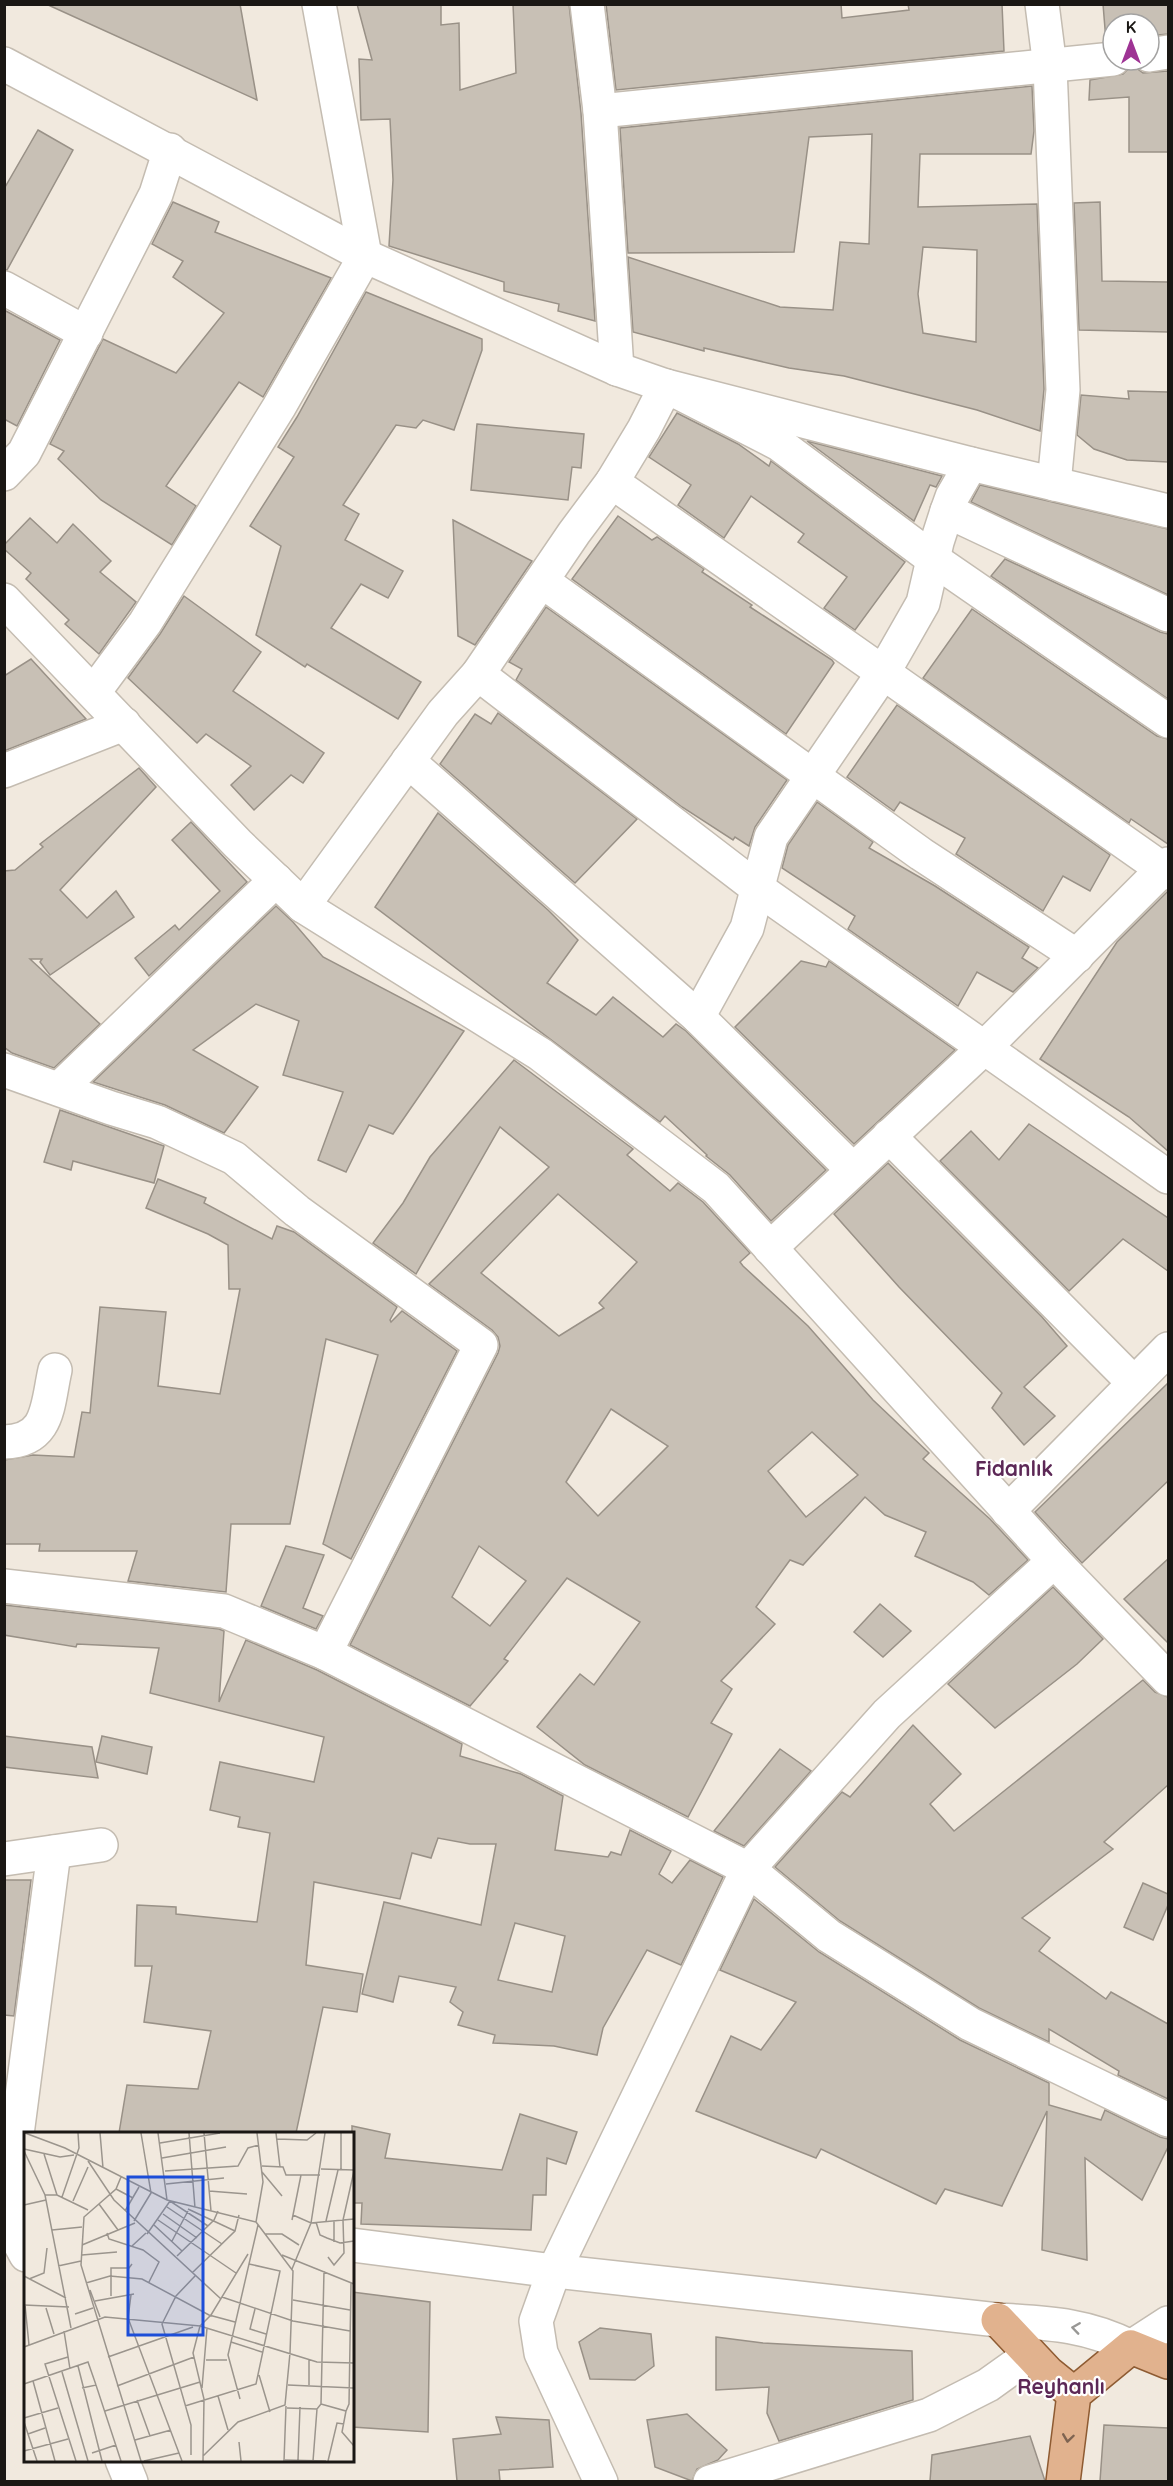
<svg xmlns="http://www.w3.org/2000/svg" width="1173" height="2486" viewBox="0 0 1173 2486" font-family="Quicksand,sans-serif">
<style>
.building{fill:#c8c0b5;stroke:#999187;stroke-width:1.5;fill-rule:evenodd}
.lines{fill:none;stroke-linecap:round;stroke-linejoin:round}
.minor-casing{stroke:#c4bcb1;stroke-width:36}
.major-casing{stroke:#8e5b32;stroke-width:36}
.minor{stroke:#fff;stroke-width:33}
.major{stroke:#e1b28e;stroke-width:33}
.oneway{stroke:#989795}
.oneway2{stroke:#7e6451}
.labels{text-anchor:middle;stroke-width:4.5;stroke-linejoin:round;paint-order:stroke}
.district-label{font-size:21px;font-weight:bold;fill:#5c2856;stroke:#fff}
.inset-road{fill:none;stroke:#9b958d;stroke-width:1.5}
.view{fill:#1d4ed8;fill-opacity:0.15;stroke:#1d4ed8;stroke-width:3}
.inset-edge{fill:none;stroke:#1a1714;stroke-width:3}
</style>
<rect width="100%" height="100%" fill="#f1e9de"/>
<!-- building -->
<g class="building">
<polygon points="46,4 240,4 257,100"/>
<polygon points="357,4 441,4 441,25 459,23 460,90 516,73 513,4 569,4 581,113 595,321 558,311 559,304 504,291 504,282 389,246 393,180 390,119 361,120 359,59 372,60"/>
<polygon points="606,4 841,4 842,18 909,10 908,4 1002,4 1004,51 616,90"/>
<polygon points="1103,4 1168,4 1168,34 1149,36 1149,24 1113,24 1113,41 1106,41"/>
<polygon points="1131,60 1135,67 1143,73 1168,71 1168,152 1129,152 1129,97 1089,100 1090,80 1123,74 1130,67"/>
<path d="M1032,86L1034,131L1031,154H920L918,207L1037,204L1044,389L1040,431L977,410L844,376L789,368L704,348V351L633,332L628,257L780,307L833,310L840,242L869,244L872,134L809,137L794,252L628,253L620,128ZM923,247L977,250L976,342L923,333L918,294Z"/>
<polygon points="38,130 73,150 7,270 4,269 4,189"/>
<polygon points="173,202 219,222 215,232 331,278 263,397 239,382 166,486 196,506 172,545 101,500 58,459 64,451 50,444 103,339 176,373 224,313 173,277 183,261 152,244"/>
<polygon points="1100,202 1102,281 1168,282 1168,332 1079,330 1074,203"/>
<polygon points="366,292 482,339 482,350 454,430 423,420 416,428 396,425 343,505 359,514 345,540 403,571 388,598 361,584 331,628 421,682 398,719 307,664 305,667 256,635 281,546 250,526 294,457 278,447 297,417"/>
<polygon points="4,310 60,340 17,426 4,419"/>
<polygon points="1128,391 1168,392 1168,462 1127,460 1094,449 1077,435 1081,395 1129,399"/>
<polygon points="677,413 738,444 769,466 771,461 905,562 855,630 824,608 847,577 798,542 804,534 751,496 724,538 678,505 691,485 649,457"/>
<polygon points="477,424 584,434 581,468 572,467 568,500 471,490"/>
<polygon points="807,441 942,476 936,487 930,485 914,521"/>
<polygon points="980,485 1168,529 1168,595 971,502"/>
<polygon points="618,516 652,540 657,537 704,569 702,572 752,605 750,607 832,660 834,663 786,734 572,579"/>
<polygon points="30,518 57,543 73,524 111,561 100,572 136,602 99,654 65,624 69,620 26,579 31,573 4,549 4,545"/>
<polygon points="453,520 532,561 475,645 458,636"/>
<polygon points="1005,559 1160,632 1168,634 1168,699 991,576"/>
<polygon points="184,596 261,652 233,691 324,753 303,783 291,775 254,810 231,785 251,766 206,734 197,743 128,678 160,634"/>
<polygon points="546,607 787,780 755,827 749,846 735,837 733,840 682,807 516,680 522,669 509,662"/>
<polygon points="972,609 1157,736 1168,739 1168,844 1131,819 1129,823 923,678"/>
<polygon points="31,659 86,719 4,751 4,676"/>
<polygon points="897,705 1110,855 1090,891 1063,876 1043,911 956,854 965,838 900,802 894,811 847,777"/>
<polygon points="498,713 637,819 575,883 440,764 475,714 491,724"/>
<polygon points="139,768 156,787 60,890 87,918 116,891 134,917 50,975 40,962 42,959 30,959 100,1024 54,1068 12,1053 4,1047 4,871 15,870 43,847 40,844"/>
<polygon points="817,802 873,842 869,848 935,886 1029,947 1022,958 1038,968 1013,992 977,972 958,1006 848,929 855,916 782,868 788,845"/>
<polygon points="438,813 548,910 578,940 547,983 596,1015 613,997 663,1037 676,1024 686,1031 826,1170 771,1221 730,1175 706,1156 707,1155 665,1116 660,1122 375,907"/>
<polygon points="191,822 247,882 149,976 135,958 175,925 179,930 220,891 172,840"/>
<polygon points="1168,891 1168,1151 1129,1117 1040,1059 1117,942"/>
<polygon points="276,906 293,922 323,957 464,1031 393,1134 369,1125 346,1172 318,1160 343,1092 283,1075 299,1021 256,1004 193,1050 258,1087 224,1133 165,1105 93,1082"/>
<polygon points="801,961 826,967 829,961 955,1050 854,1144 735,1027"/>
<path d="M514,1060L633,1149L627,1155L670,1191L678,1183L703,1202L750,1253L740,1262L743,1266L808,1326L873,1400L929,1453L923,1459L990,1519L1028,1560L989,1595L973,1582L915,1556L926,1532L885,1515L865,1497L803,1565L790,1560L756,1607L775,1624L721,1681L732,1689L711,1723L732,1734L688,1817L585,1765L537,1727L580,1674L594,1685L640,1622L567,1578L504,1659L508,1661L470,1706L350,1645L498,1353L500,1346L498,1337L492,1330L429,1284L549,1167L500,1127L416,1274L373,1243L403,1203L430,1157ZM558,1194L637,1262L599,1303L604,1308L559,1336L481,1273ZM611,1409L668,1446L598,1516L566,1482ZM812,1432L858,1475L806,1517L768,1471ZM479,1546L526,1581L490,1626L452,1597Z"/>
<polygon points="60,1110 164,1146 154,1183 73,1161 71,1170 44,1162"/>
<polygon points="1029,1124 1168,1218 1168,1271 1123,1239 1069,1291 940,1161 971,1131 999,1160"/>
<polygon points="888,1163 1042,1317 1067,1346 1024,1387 1055,1416 1024,1445 992,1408 1002,1393 899,1287 834,1214"/>
<polygon points="158,1179 206,1198 204,1203 272,1239 277,1226 294,1232 397,1307 390,1320 391,1322 402,1311 457,1351 351,1559 323,1544 378,1355 326,1339 290,1524 231,1524 226,1592 128,1581 137,1551 39,1551 40,1544 4,1544 4,1460 33,1455 74,1457 82,1412 90,1413 100,1307 166,1312 158,1386 220,1394 240,1289 229,1289 228,1245 208,1234 146,1208"/>
<polygon points="1168,1383 1168,1481 1082,1563 1035,1512"/>
<polygon points="286,1546 324,1555 303,1608 323,1616 316,1629 261,1606"/>
<polygon points="1168,1559 1168,1643 1124,1599"/>
<polygon points="1053,1587 1103,1639 1077,1664 995,1728 948,1684"/>
<polygon points="880,1604 911,1631 883,1657 854,1632"/>
<path d="M4,1605L219,1629L224,1631L219,1702L246,1640L317,1670L462,1744L460,1756L521,1774L563,1796L555,1850L608,1857L611,1852L621,1855L630,1830L671,1851L659,1874L672,1883L690,1860L723,1877L681,1965L647,1950L603,2028L597,2055L554,2046L493,2043L495,2035L458,2025L463,2012L450,2002L456,1987L399,1976L393,2002L362,1994L384,1902L481,1925L496,1844H470L438,1838L431,1858L412,1853L400,1899L314,1882L306,1965L363,1974L357,2012L323,2007L296,2133H119L127,2085L198,2089L211,2031L144,2022L152,1966H135L137,1905L176,1907V1914L257,1922L270,1833L238,1827L240,1817L210,1810L220,1762L314,1782L324,1737L150,1693L159,1648L77,1644L76,1647L4,1635ZM515,1923L565,1936L552,1992L498,1980Z"/>
<polygon points="1143,1680 1155,1692 1168,1697 1168,1785 1104,1842 1113,1849 1022,1918 1050,1938 1039,1951 1106,1999 1111,1992 1168,2024 1168,2099 1118,2075 1119,2071 1049,2029 1049,2042 979,2008 840,1921 775,1867 842,1792 850,1797 913,1725 961,1774 930,1804 954,1831"/>
<polygon points="4,1736 92,1747 98,1778 4,1767"/>
<polygon points="102,1736 152,1747 147,1774 96,1762"/>
<polygon points="780,1749 811,1771 744,1846 714,1831"/>
<polygon points="4,1880 31,1880 14,2016 4,2015"/>
<polygon points="1143,1883 1168,1894 1168,1905 1153,1940 1124,1927"/>
<polygon points="754,1899 819,1952 960,2040 1049,2083 1049,2105 1101,2120 1105,2110 1160,2137 1168,2139 1168,2147 1142,2200 1085,2158 1087,2260 1042,2250 1047,2111 1002,2206 945,2189 936,2204 821,2149 816,2158 696,2111 731,2036 761,2050 796,2002 720,1970"/>
<polygon points="520,2114 577,2132 566,2164 547,2158 546,2195 533,2195 531,2230 361,2224 362,2203 352,2203 352,2126 390,2134 385,2158 502,2170"/>
<polygon points="352,2292 430,2302 428,2432 352,2427"/>
<polygon points="600,2328 651,2334 654,2366 635,2380 590,2379 579,2342"/>
<polygon points="716,2337 763,2343 912,2351 913,2400 779,2441 767,2413 769,2387 716,2390"/>
<polygon points="687,2414 727,2450 718,2460 697,2469 692,2481 655,2467 647,2420"/>
<polygon points="496,2417 549,2420 553,2467 499,2470 500,2481 457,2481 453,2439 501,2434"/>
<polygon points="1104,2425 1168,2428 1168,2481 1100,2481"/>
<polygon points="1030,2436 1045,2481 930,2481 932,2455"/>
</g>
<g class="lines">
<!-- minor casing -->
<g class="minor-casing">
<g id="minor">
<polyline points="587,4 600,111 617,369"/>
<polyline points="1042,4 1050,67 1063,390 1054,484"/>
<polyline points="1149,55 1168,52"/>
<polyline points="4,64 365,256 617,369 666,386 971,464 1168,511"/>
<polyline points="600,111 1113,59"/>
<polyline points="4,288 86,333"/>
<polyline points="4,474 24,453 156,194 170,150"/>
<polyline points="612,482 1168,873"/>
<polyline points="947,511 1168,615"/>
<polyline points="542,581 921,854 1077,956"/>
<polyline points="4,600 238,844 303,906 540,1054 716,1188 1054,1561 1168,1679"/>
<polyline points="478,674 757,888 1168,1177"/>
<polyline points="94,692 145,623 279,407 365,256 319,4"/>
<polyline points="408,761 698,1017 853,1170"/>
<polyline points="4,771 124,724"/>
<polyline points="303,906 443,713 478,674 574,533 612,482 644,429 666,386 779,444 933,559 1168,721"/>
<polyline points="698,1017 747,928 771,837 883,673 923,603 937,542 947,511 952,497 971,464"/>
<polyline points="4,1070 111,1108 157,1122 234,1158 297,1211 481,1345 325,1653"/>
<polyline points="59,1089 276,880"/>
<polyline points="889,1136 1134,1383"/>
<polyline points="770,1248 984,1048 1168,864"/>
<path d="M4,1442C50,1441 47,1405 55,1370"/>
<polyline points="1008,1511 1168,1349"/>
<polyline points="4,1586 224,1611 325,1653 748,1869 829,1936 970,2024 1168,2120"/>
<polyline points="4,1859 101,1845"/>
<path d="M352,2245L554,2271L998,2320C1047,2323 1086,2324 1131,2347L1168,2323"/>
<polyline points="26,2255 6,2218 54,1852"/>
<polyline points="122,2460 131,2482"/>
<polyline points="601,2482 541,2353 536,2321 554,2271 748,1869 887,1714 1054,1561"/>
<polyline points="710,2482 929,2415 988,2385 1030,2355"/>
</g>
</g>
<!-- major casing -->
<g class="major-casing">
<g id="major">
<polyline points="998,2320 1048,2373 1074,2394"/>
<polyline points="1063,2482 1074,2394 1131,2347 1168,2362"/>
</g>
</g>
<!-- minor -->
<use href="#minor" class="minor"/>
<!-- major -->
<use href="#major" class="major"/>
</g>
<!-- one-way arrows -->
<defs><path id="oneway-chevron" d="M-2-3.5L2.5 0L-2 3.5" fill="none" stroke-width="1.6" stroke-linecap="round" stroke-linejoin="round" transform="scale(1.5)"/></defs>
<use class="oneway" href="#oneway-chevron" transform="translate(1076 2328) rotate(-172)"/>
<use class="oneway2" href="#oneway-chevron" transform="translate(1068 2438) rotate(98)"/>
<g class="labels">
<!-- district labels -->
<g class="district-label">
<text x="1014" y="1476">Fidanlık</text>
<text x="1061" y="2394">Reyhanlı</text>
</g>
</g>
<!-- overview -->
<g transform="translate(24 2132)">
<rect width="330" height="330" fill="#f1e9de"/>
<path class="inset-road" d="M1,1L41,16L143,68L232,90M76,1L79,36M134,1L143,68M165,1L171,76M180,1L187,79M233,1L239,50L232,90L269,139L266,221M252,1L256,35M317,1V38M253,7L283,8L292,1M136,11L196,1M0,17L36,25L50,23M0,19L21,63L47,196M20,22L33,63M138,26L202,15M64,29L90,68L197,167M238,34L259,35L262,43H296M297,37L330,38M141,39L214,34L224,16L235,13M238,40L258,64M97,45L92,57L60,85L57,133L117,329M142,52L200,46M92,57L109,66M185,59L223,62M21,63H33L64,78M38,65L55,16L54,1M49,69L64,35M75,72L94,98M0,73L22,68M143,75L198,112M164,77L211,99M101,79L115,55M139,82L173,106M269,83L287,91L330,87M134,88L212,141M268,88L277,43M110,89L127,61L117,1M302,89L314,38M310,89V110M292,90L296,103L303,106L316,111L330,109M130,93L158,119M28,98L58,95M83,101L85,107L119,118L135,130L125,150M123,102L146,69L184,94M241,102H258L275,113M148,109L164,79M58,113L111,91M108,114L122,101M58,123L93,120M258,123L330,152M153,124L190,88L194,79M304,125L310,133L320,121L319,88L330,39M34,134L57,129M268,137L287,91L301,1M168,141L211,99L215,83M0,144L42,166M5,147L20,141L23,116M62,151L86,144L118,147L185,183L211,190M66,158L76,185M107,163L104,186L158,329M87,164V136H105L108,132M198,165L269,189L326,199M269,168L326,178M71,169L110,162M0,173L45,175M1,173L5,213M22,176L30,202M231,177L226,197L242,202M51,182L69,176M40,199L46,237M207,210L238,220M0,215L81,185L176,194L187,183L224,122M44,225L21,232L52,329M84,225L169,195M182,228H203M285,228V253M54,234L78,329M38,240L64,329M235,243L246,280M9,249L31,329M0,252L64,230L72,253M264,253L330,256M93,254L170,225M58,256L72,253L97,329M178,256L183,196M194,264L204,298M216,267L204,223L234,93M113,268L126,304M297,272L322,279L325,272L327,151M161,274L232,252L256,139L225,132M263,276L293,277L297,272L300,139M81,279L176,250M322,279L318,300L330,314M0,286L34,276M0,290L13,329M4,302L21,296M111,308L147,298M215,310L217,329M0,319L44,307M68,321L92,313M167,323V293L138,192L152,164L171,144M179,324L214,290L261,273L266,221M261,328L302,329M274,328L276,275M120,329L155,321M179,329L180,267L169,221L176,194L293,230L330,231M260,329L262,274M289,329L293,277M304,329L313,291L320,292"/>
<path class="view" d="M104,45H179V203H104Z"/>
<rect width="330" height="330" class="inset-edge"/>
</g>
<!-- border -->
<rect width="1173" height="2486" fill="none" stroke="#1a1714" stroke-width="12"/>
<!-- north arrow -->
<g transform="translate(1131 42)"><circle r="28" fill="#ffffff" stroke="#a3a2a1" stroke-width="1.5"/>
<path d="M0-4.5L10 22L0 15L-10 22Z" fill="#9e3394"/>
<text y="-9" font-size="16" font-weight="bold" text-anchor="middle" fill="#1a1714">K</text>
</g>
</svg>
